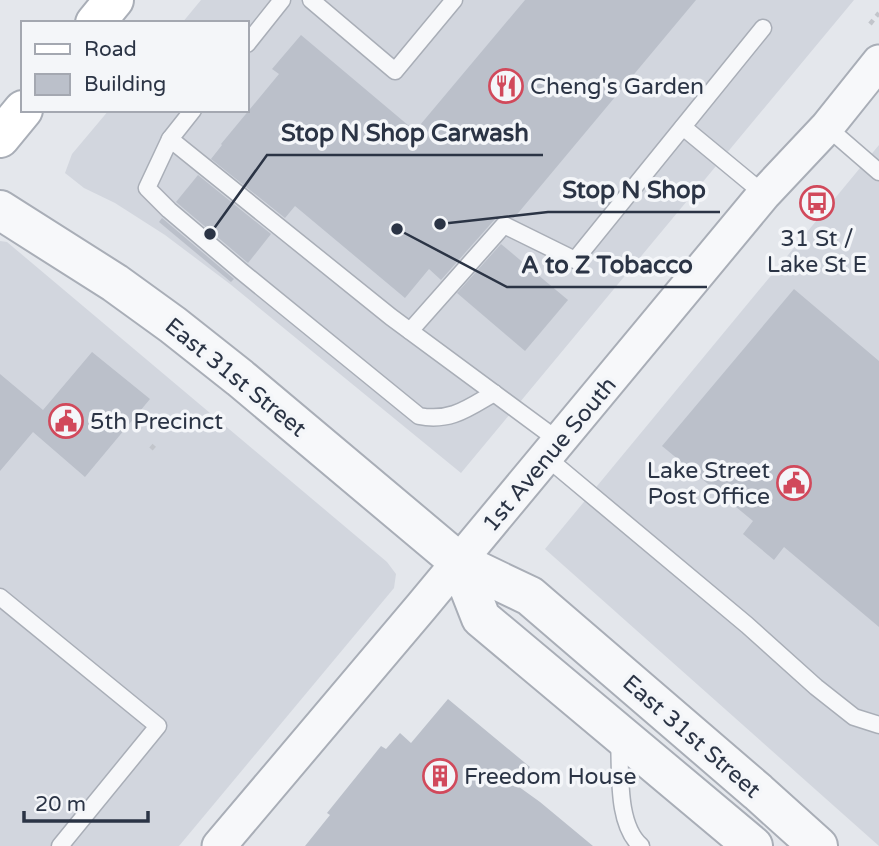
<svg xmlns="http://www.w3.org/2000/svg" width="879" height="846" viewBox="0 0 879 846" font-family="'Varela Round',sans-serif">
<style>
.built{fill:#d2d6de}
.building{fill:#bbc0ca}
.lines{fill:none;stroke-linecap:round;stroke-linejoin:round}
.service-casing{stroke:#a9aeb7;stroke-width:19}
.minor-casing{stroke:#a9aeb7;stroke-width:37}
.tertiary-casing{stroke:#a9aeb7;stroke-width:42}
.secondary-casing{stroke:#a9aeb7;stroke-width:42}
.path{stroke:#c2c5cb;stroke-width:4.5;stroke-dasharray:5 5;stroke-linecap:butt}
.service{stroke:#f7f8fa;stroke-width:16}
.minor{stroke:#f7f8fa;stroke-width:33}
.tertiary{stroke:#f7f8fa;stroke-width:38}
.secondary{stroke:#fff;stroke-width:38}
.labels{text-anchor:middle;stroke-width:7;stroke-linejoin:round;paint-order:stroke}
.poi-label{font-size:23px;fill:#2b3445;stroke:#f4f6f9;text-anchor:start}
.street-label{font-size:23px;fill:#2b3445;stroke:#f4f6f9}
.leader{fill:none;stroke:#2b3445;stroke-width:2.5}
.callout-dot{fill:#2b3445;stroke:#f4f6f9;stroke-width:2.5}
.callout-label{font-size:24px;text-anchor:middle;font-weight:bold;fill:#2b3445;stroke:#f4f6f9;stroke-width:7;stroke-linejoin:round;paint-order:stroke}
</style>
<rect width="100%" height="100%" fill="#e4e7ec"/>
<!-- built -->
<g class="built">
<polygon points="201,0 854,0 461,473 230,284 165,235 115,203 84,188 65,173 72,154 109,110 247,110 247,23 182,23"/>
<polygon points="879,145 879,846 545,549"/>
<polygon points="0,241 7,242 387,562 396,574 394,588 179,846 0,846"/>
</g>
<!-- building -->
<g class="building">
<polygon points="525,0 696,0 514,218 503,215 496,218 441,280 429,269 405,298 295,206 285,218 211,159 222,145 221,144 279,74 272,69 301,35 415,131"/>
<polygon points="198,175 271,234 248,263 176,202"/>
<polygon points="162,218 234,279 231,282 159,222"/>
<polygon points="501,244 568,300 525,351 457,293"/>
<polygon points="794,289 879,361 879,627 784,547 774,560 743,534 753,521 662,446"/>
<polygon points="92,352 150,399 85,477 33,432 0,471 0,374 43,410"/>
<polygon points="448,699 530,767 515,784 540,802 593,846 305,846 330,815 327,813 381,746 386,749 400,733 411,743"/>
</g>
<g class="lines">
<!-- service casing -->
<g class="service-casing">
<g id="service">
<polyline points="311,0 395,71 454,0"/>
<polyline points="247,44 282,0"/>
<polyline points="193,110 170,139 391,317 559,441"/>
<polyline points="683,127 764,194"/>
<polyline points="827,127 879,172"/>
<path d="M170,139L147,188L169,210L241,271L419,416C451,422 468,408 494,393"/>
<polyline points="410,331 504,225 575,260 763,28"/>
<polyline points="546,457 747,625 816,687 854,717 879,725"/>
<polyline points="0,597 158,726 60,846"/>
<path d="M619,740C621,772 616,824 641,846"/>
</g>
</g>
<!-- minor casing -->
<g class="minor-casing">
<polyline id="minor" points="219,846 422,606 764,194 827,127 879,62"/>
</g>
<!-- tertiary casing -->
<g class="tertiary-casing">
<g id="tertiary">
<polyline points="0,210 115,283 173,325 240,378 459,562 530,596 758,792 818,846"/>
<polyline points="459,562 481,618 753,846"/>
</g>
</g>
<!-- secondary casing -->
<g class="secondary-casing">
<g id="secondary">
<polyline points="95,23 114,0"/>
<polyline points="0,138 23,110"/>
</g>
</g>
<!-- path -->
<g class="path">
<polyline points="870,24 879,13"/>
<polyline points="151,449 157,442"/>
</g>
<!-- service -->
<use href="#service" class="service"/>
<!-- minor -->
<use href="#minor" class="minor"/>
<!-- tertiary -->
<use href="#tertiary" class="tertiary"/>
<!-- secondary -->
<use href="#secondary" class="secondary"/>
</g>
<!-- icons -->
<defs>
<g id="restaurant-ring" transform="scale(1.75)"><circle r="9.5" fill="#f4f6f9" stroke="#d1495b" stroke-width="1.5"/><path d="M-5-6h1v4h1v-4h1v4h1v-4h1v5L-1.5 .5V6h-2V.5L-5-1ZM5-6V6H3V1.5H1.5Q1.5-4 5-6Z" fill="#d1495b"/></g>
<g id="bus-ring" transform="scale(1.75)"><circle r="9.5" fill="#f4f6f9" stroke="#d1495b" stroke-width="1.5"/><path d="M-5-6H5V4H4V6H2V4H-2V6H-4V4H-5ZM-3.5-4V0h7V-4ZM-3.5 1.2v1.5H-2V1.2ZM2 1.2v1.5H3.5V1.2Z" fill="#d1495b"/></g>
<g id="civic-ring" transform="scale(1.75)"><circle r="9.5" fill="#f4f6f9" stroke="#d1495b" stroke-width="1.5"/><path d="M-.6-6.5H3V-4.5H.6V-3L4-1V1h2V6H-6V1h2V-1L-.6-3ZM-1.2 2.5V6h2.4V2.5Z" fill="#d1495b"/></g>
<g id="building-ring" transform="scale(1.75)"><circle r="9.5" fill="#f4f6f9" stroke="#d1495b" stroke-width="1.5"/><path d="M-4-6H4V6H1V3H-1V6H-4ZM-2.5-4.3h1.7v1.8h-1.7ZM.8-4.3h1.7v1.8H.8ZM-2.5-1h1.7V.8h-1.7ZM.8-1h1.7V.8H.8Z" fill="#d1495b"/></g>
</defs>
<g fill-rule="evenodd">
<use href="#restaurant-ring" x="506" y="86"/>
<use href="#bus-ring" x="817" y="203"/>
<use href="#civic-ring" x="66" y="421"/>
<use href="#civic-ring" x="794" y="483"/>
<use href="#building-ring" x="440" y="776"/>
</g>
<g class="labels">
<!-- poi labels -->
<g class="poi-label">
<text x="530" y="94">Cheng's Garden</text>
<text x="817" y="246" text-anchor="middle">31 St /<tspan x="817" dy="26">Lake St E</tspan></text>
<text x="90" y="429">5th Precinct</text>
<text x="770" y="478" text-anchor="end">Lake Street<tspan x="770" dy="26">Post Office</tspan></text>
<text x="464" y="784">Freedom House</text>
</g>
<!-- street labels -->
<g class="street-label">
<text transform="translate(236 377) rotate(39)" y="8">East 31st Street</text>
<text transform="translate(549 454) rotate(-50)" y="8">1st Avenue South</text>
<text transform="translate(692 736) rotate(41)" y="8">East 31st Street</text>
</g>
</g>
<!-- callouts -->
<path class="leader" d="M210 234L267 155H543M440 224L548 212H720M397 229L507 287H707"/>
<g class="callout-dot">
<circle cx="210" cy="234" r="7"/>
<circle cx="440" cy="224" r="7"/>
<circle cx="397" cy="229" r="7"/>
</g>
<g class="callout-label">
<text x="405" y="141">Stop N Shop Carwash</text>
<text x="634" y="198">Stop N Shop</text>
<text x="607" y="273">A to Z Tobacco</text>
</g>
<!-- legend -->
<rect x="21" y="21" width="228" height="91" fill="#f4f6f9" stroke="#a4a8b1" stroke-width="2"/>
<rect x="35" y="44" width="35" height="10" fill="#ffffff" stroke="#a4a8b1" stroke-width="2"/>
<text x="84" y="56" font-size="21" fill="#2b3445">Road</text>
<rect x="35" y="74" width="35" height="21" fill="#bbc0ca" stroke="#a4a8b1" stroke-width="2"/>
<text x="84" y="91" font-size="21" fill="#2b3445">Building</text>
<!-- scale -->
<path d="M24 811v10h124v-10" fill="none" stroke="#2b3445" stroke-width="3.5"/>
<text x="35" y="811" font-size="21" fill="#2b3445" stroke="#f4f6f9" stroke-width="5" paint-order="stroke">20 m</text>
</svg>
